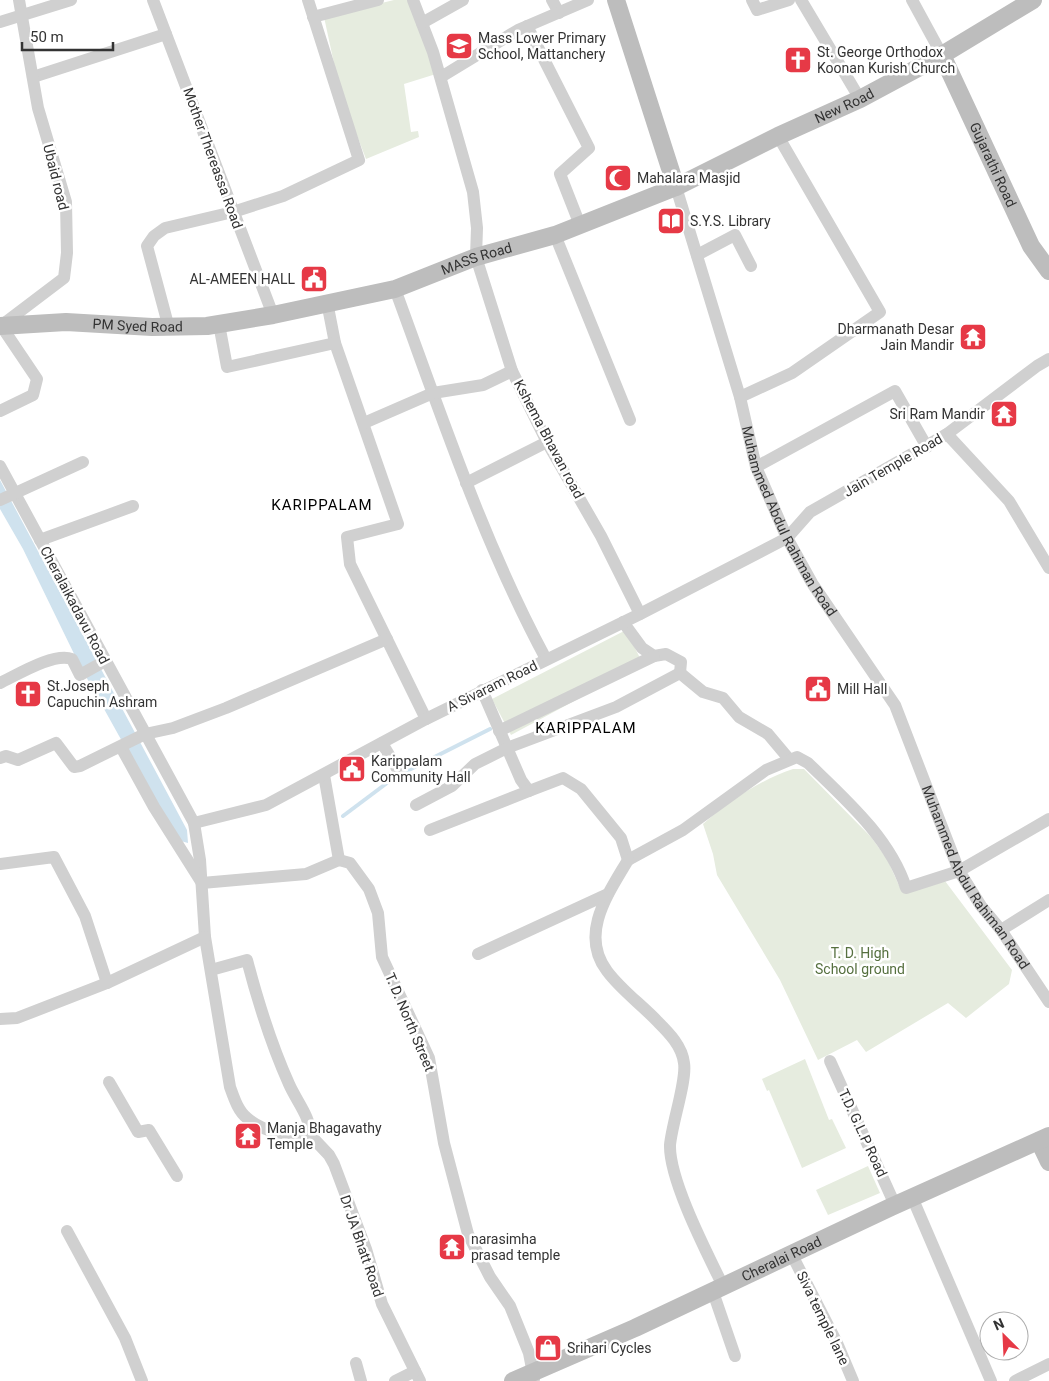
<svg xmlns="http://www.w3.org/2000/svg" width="1049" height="1381" viewBox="0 0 1049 1381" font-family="Roboto,sans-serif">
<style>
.green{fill:#e6ecdf}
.water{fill:#cfe2ee}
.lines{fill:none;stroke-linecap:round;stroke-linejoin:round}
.stream{stroke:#cfe2ee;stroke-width:4}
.street{stroke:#d0d0d0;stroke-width:12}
.secondary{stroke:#bdbdbd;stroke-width:18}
.labels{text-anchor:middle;stroke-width:5;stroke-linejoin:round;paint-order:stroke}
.poi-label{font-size:14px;fill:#333;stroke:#fff;text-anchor:start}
.street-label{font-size:14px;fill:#333;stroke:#fff}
.park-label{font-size:14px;fill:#56703f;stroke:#fff}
.neighbourhood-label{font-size:15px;letter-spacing:1px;fill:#000;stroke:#fff}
</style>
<rect width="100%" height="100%" fill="#fff"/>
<!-- green -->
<g class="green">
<polygon points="394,0 409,0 436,74 404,84 411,132 418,131 419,137 366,159 340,91 324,17"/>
<polygon points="626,630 643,664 511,735 492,699"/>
<path d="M793,769H804L871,837L887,859L902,892L945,881L1012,970L1009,984L966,1018L948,1003L866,1052L857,1040L818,1060L780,980L717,875L713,854L703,824C729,801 760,780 793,769Z"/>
<polygon points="805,1059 829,1120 832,1119 846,1148 802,1168 769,1090 767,1091 762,1079"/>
<polygon points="868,1166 880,1193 828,1215 816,1190"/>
</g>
<!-- water -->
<polygon class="water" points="0,480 187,830 188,843 177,840 79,664 23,549 0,509"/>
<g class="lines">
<!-- stream -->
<polyline class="stream" points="343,816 395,777 490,729"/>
<!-- street -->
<g class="street">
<polyline points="153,0 273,315"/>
<polyline points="413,0 433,52 473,192 477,228 476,257 512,371 547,442 601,536 640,614"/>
<polyline points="552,0 559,13"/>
<polyline points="752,0 757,10 789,0"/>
<polyline points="801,0 860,99"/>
<polyline points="912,0 942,55"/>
<polyline points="313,17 378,0"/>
<polyline points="0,22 71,0"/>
<polyline points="422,23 463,0"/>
<polyline points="527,26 589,148 560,174 580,225"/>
<polyline points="33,77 166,34"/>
<polyline points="441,77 518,30 588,0"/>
<path id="s1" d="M676,187L740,397L756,467L787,538L812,583L895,705L959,871L981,906L1001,930L1049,1002"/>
<polyline points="555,235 630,420"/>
<polyline points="697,255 735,235 751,266"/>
<path d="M395,289C441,414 483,542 546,659"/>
<polyline points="327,302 335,343 398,524 347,537 350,564 426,719"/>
<polyline points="0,324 37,379 33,395 0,411"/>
<polyline points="219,324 227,367 335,343"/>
<polyline points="2,325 64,278 67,253 66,202 38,108 19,0"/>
<polyline points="169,328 147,246 154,236 165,228 233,212 283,196 359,160 308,0"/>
<polyline points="740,397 792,373 880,312 778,136"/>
<polyline points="364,423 433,393 483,385 512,371"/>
<polyline points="947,434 1009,501 1049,568"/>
<path d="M0,466L194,823L200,860L205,937L230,1087C234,1098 238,1111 247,1118C264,1133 289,1136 311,1136L329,1155L334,1164L366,1249L382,1304L420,1381"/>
<polyline points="756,467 895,391 927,447"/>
<polyline points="466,483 547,442"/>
<polyline points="0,500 83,462"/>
<polyline points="40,540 133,506"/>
<polyline points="623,622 642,648 654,656 666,654 681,662 680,673"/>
<path d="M0,683C17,675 54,652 72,659L80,675L105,661"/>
<polyline points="482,690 521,780 529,791 563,778 581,789 621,838 628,860"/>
<polyline points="499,731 654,656"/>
<polyline points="382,743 402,777"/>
<polyline points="121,747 154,807 202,883 306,874 339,860 350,863 369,889 378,913 382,957 429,1058 444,1143 468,1234 490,1277 510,1306 529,1353 534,1379"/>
<polyline points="0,758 6,756 18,760 56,743 74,767 80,766 145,734 173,728 226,708 387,639"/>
<polyline points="324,775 339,860"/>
<polyline points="416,805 452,786 475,764 507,748 616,707 680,673 703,692 723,698 739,717 768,734 789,759"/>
<polyline points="194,823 266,805 426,719 640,614 787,538 810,512 947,434 1037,366 1049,359"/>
<polyline points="430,830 529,791"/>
<path d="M628,860L683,830L766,770L797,757L808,763C845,799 890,838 906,888L959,871L1049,819"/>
<path d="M628,860C608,894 579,934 607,971C621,990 642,1005 658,1022C669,1033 682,1046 684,1063C687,1080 672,1123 670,1145C669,1180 707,1253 723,1286"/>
<polyline points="0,864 54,857 85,916 107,983"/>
<polyline points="1001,930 1049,900"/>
<polyline points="478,954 608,894"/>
<path d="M211,970L247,960C258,1002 271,1044 289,1084C297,1102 310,1116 311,1136"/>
<polyline points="0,1019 17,1018 107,983 205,937"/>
<polyline points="830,1061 895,1205"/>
<polyline points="109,1082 138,1132 149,1130 177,1176"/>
<polyline points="912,1197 991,1381"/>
<polyline points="67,1231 125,1338 142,1381"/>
<polyline points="792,1255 837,1343 853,1381"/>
<polyline points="713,1292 735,1356"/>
<polyline points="356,1363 361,1381"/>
<polyline points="395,1381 415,1371"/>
<polyline points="1015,1381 1049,1364"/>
</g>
<!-- secondary -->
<g class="secondary">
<polyline points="616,0 676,187"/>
<path id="s2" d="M942,55L1031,246L1049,271"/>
<path id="s3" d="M0,326L66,322L152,327L207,326L273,315L395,289L476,257L555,235L676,187L778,136L860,99L942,55L1033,0"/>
<polyline points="1039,1141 1049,1162"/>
<path id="s4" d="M513,1381L635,1328L891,1207L1049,1136"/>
</g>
</g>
<!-- icons -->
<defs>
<g id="school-square" transform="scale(1.4375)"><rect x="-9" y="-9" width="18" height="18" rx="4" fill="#e63946" stroke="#fff"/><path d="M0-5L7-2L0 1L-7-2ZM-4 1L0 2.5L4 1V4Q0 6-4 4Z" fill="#fff"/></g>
<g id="church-square" transform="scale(1.4375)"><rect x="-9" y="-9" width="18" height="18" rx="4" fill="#e63946" stroke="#fff"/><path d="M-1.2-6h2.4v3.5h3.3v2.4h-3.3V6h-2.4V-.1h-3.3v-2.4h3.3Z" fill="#fff"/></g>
<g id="mosque-square" transform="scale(1.4375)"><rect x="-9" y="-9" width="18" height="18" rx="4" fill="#e63946" stroke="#fff"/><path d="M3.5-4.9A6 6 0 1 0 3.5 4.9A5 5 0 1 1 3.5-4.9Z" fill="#fff"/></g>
<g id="library-square" transform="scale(1.4375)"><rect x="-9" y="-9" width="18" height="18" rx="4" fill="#e63946" stroke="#fff"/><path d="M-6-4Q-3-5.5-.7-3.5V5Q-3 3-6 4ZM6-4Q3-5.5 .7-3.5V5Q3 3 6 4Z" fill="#fff"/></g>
<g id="civic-square" transform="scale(1.4375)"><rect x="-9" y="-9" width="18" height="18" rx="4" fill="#e63946" stroke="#fff"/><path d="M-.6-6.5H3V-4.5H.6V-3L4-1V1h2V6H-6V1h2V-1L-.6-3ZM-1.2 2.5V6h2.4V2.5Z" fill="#fff"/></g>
<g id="temple-square" transform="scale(1.4375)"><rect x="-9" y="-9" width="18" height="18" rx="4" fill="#e63946" stroke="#fff"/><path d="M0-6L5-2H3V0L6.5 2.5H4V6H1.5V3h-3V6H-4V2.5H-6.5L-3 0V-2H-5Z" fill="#fff"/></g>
<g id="shop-square" transform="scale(1.4375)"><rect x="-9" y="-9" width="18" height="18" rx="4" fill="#e63946" stroke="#fff"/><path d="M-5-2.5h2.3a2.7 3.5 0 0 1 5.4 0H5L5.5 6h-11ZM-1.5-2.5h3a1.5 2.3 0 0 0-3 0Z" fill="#fff"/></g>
</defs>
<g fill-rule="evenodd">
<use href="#school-square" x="459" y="46"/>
<use href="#church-square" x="798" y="60"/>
<use href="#mosque-square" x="618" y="178"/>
<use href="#library-square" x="671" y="221"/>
<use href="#civic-square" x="314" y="279"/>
<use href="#temple-square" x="973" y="337"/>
<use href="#temple-square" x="1004" y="414"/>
<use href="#civic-square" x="818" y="689"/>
<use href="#church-square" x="28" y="694"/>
<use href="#civic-square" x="352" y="769"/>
<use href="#temple-square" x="248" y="1136"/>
<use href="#temple-square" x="452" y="1247"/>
<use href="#shop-square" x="548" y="1348"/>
</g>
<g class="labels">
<!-- poi labels -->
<g class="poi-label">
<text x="478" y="43">Mass Lower Primary<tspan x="478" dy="16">School, Mattanchery</tspan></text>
<text x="817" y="57">St. George Orthodox<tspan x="817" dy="16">Koonan Kurish Church</tspan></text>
<text x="637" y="183">Mahalara Masjid</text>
<text x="690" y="226">S.Y.S. Library</text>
<text x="295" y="284" text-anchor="end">AL-AMEEN HALL</text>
<text x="954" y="334" text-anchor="end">Dharmanath Desar<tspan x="954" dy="16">Jain Mandir</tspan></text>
<text x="985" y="419" text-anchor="end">Sri Ram Mandir</text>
<text x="47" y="691">St.Joseph<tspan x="47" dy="16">Capuchin Ashram</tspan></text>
<text x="837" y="694">Mill Hall</text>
<text x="371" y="766">Karippalam<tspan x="371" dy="16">Community Hall</tspan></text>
<text x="267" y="1133">Manja Bhagavathy<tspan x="267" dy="16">Temple</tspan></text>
<text x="471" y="1244">narasimha<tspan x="471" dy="16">prasad temple</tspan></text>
<text x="567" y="1353">Srihari Cycles</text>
</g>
<!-- street labels -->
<g class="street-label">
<text dy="5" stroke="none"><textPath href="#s3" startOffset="885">New Road</textPath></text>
<text transform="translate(213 158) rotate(70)" y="5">Mother Thereassa Road</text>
<text dy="5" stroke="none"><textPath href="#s2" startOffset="121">Gujarathi Road</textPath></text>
<text transform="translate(56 177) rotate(76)" y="5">Ubaid road</text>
<text dy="5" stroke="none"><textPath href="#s3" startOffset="486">MASS Road</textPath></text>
<text dy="5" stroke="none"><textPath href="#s3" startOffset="138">PM Syed Road</textPath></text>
<text transform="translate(549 439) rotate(62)" y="5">Kshema Bhavan road</text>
<text transform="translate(893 465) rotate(-30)" y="5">Jain Temple Road</text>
<text dy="5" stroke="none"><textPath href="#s1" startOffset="354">Muhammed Abdul Rahiman Road</textPath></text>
<text transform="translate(75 605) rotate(62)" y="5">Cheralaikadavu Road</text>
<text transform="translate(492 686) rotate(-26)" y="5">A Sivaram Road</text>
<text dy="5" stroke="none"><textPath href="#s1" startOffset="759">Muhammed Abdul Rahiman Road</textPath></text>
<text transform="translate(410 1022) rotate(67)" y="5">T. D. North Street</text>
<text transform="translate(863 1133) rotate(65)" y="5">T.D. G.L.P Road</text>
<text transform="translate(362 1246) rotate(71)" y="5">Dr JA Bhatt Road</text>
<text dy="5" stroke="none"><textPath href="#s4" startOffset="295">Cheralai Road</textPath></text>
<text transform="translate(823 1318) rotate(64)" y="5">Siva temple lane</text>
</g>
<!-- park labels -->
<g class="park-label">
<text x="860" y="958">T. D. High<tspan x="860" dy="16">School ground</tspan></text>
</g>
<!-- neighbourhood labels -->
<g class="neighbourhood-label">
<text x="322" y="510">KARIPPALAM</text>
<text x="586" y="733">KARIPPALAM</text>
</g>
</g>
<!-- north arrow -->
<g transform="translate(1004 1336) rotate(336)"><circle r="24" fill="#ffffff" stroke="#adadad"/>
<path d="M0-4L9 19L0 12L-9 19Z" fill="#e63946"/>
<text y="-8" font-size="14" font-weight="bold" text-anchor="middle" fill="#333333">N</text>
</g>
<!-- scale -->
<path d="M22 42v8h91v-8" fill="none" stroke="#333333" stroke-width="2.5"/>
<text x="30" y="42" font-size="15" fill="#333333" stroke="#ffffff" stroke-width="4" paint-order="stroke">50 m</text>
</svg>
